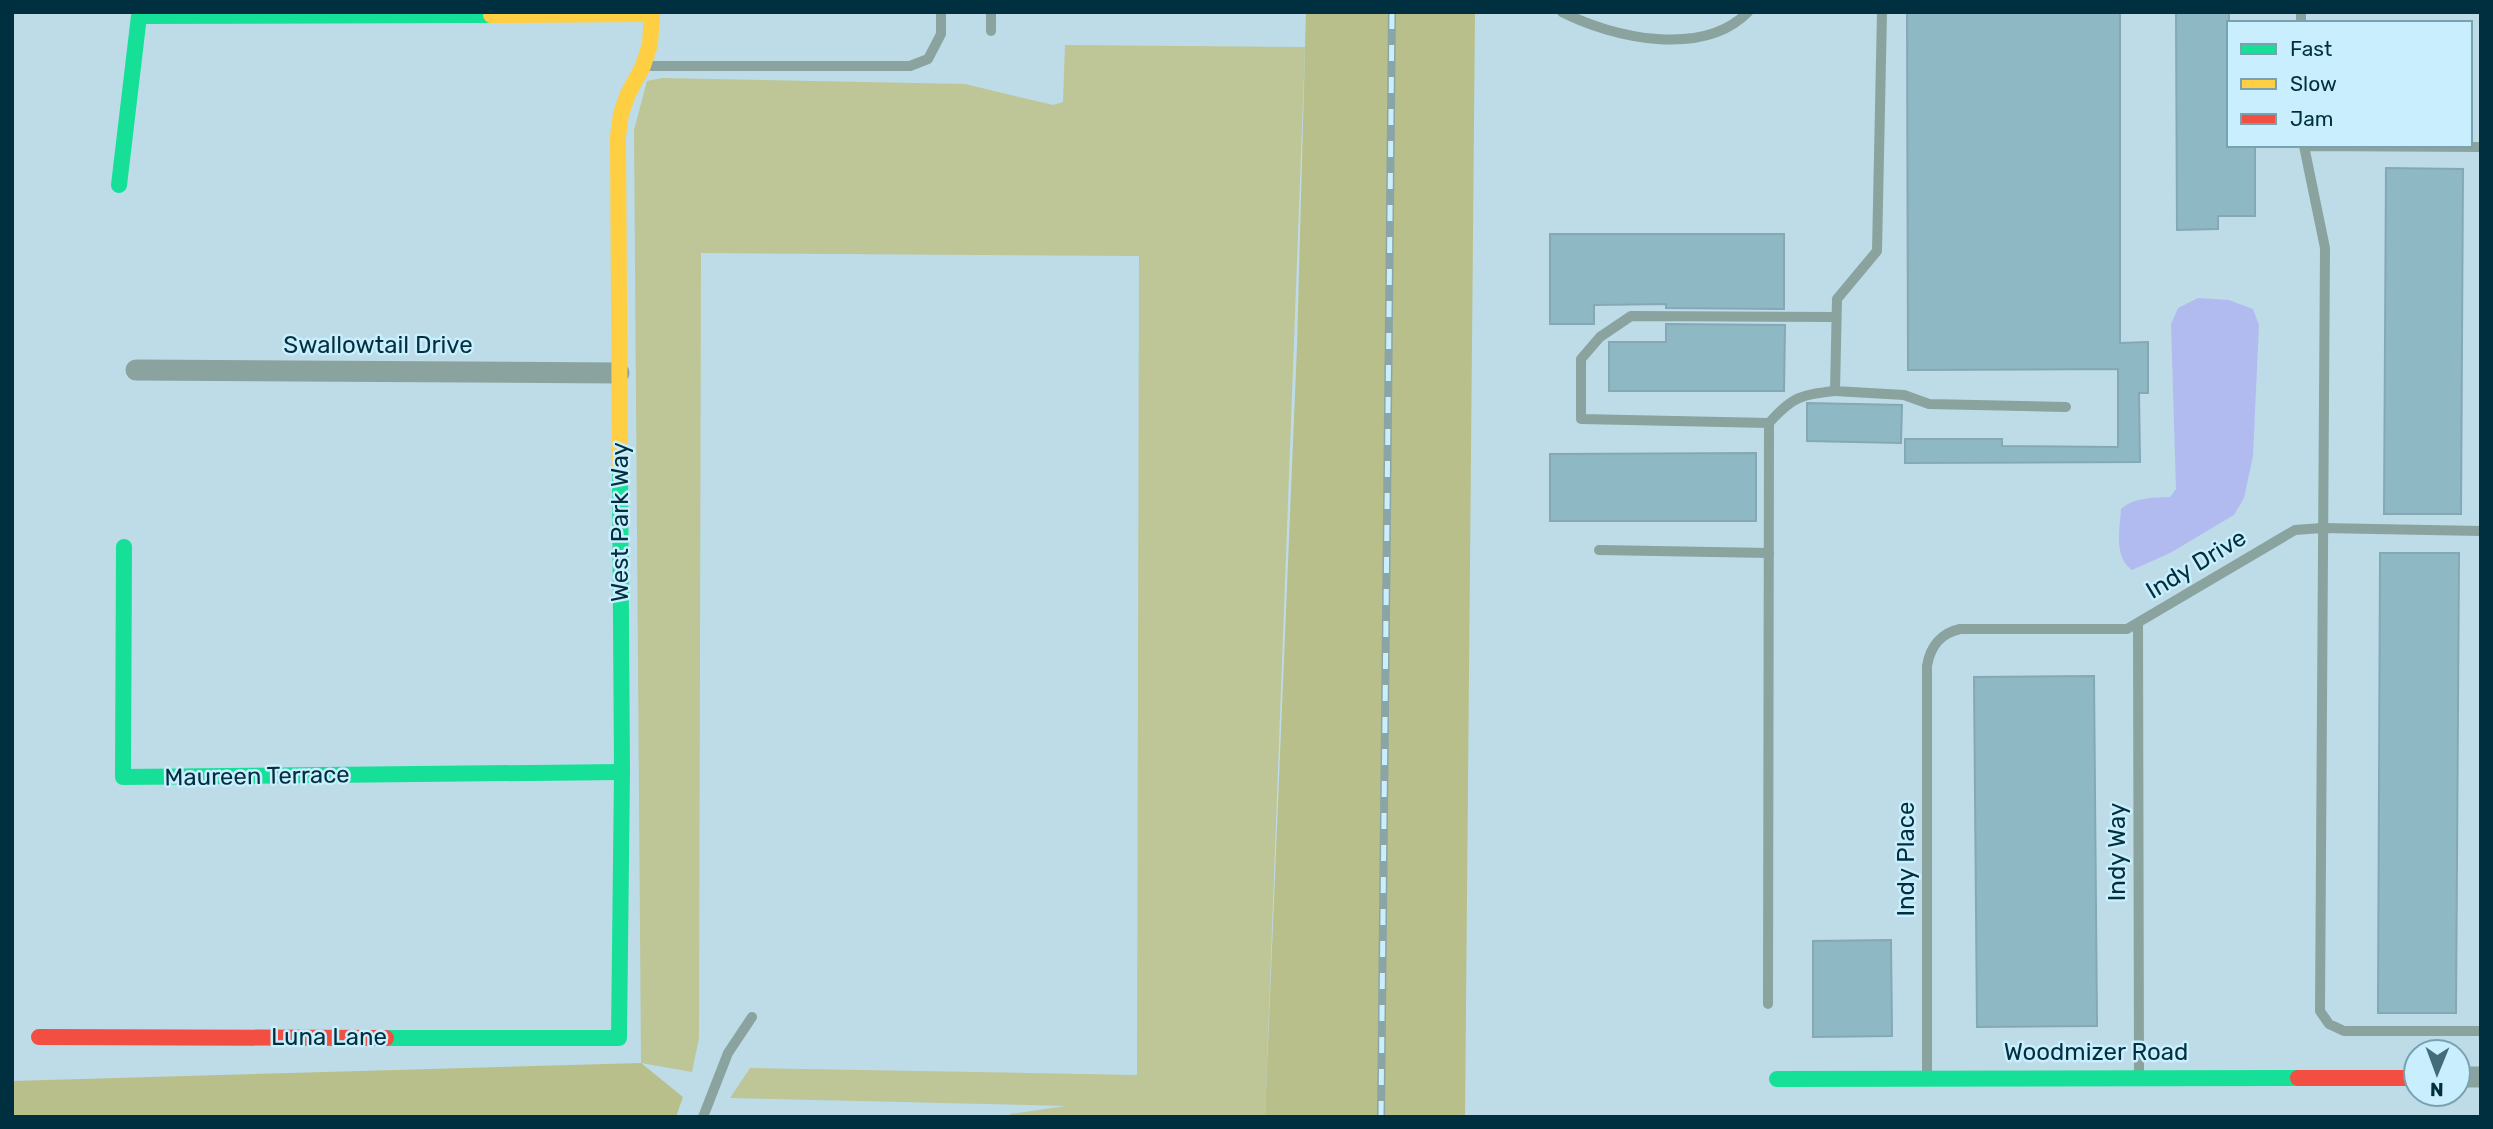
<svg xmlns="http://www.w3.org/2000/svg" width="2493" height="1129" viewBox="0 0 2493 1129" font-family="Rubik,sans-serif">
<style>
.green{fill:#bec597}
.forest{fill:#b8bf8a}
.water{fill:#b1bbf0}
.building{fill:#8fb8c5;stroke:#84a8b4;stroke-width:2}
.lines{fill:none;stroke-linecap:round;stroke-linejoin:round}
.lane{stroke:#8aa39e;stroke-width:10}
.street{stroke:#8aa39e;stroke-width:21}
.fast{stroke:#16e098;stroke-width:16}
.slow{stroke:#ffcf43;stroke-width:16}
.jam{stroke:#f24e42;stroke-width:16}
.rail-casing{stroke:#8ba5a7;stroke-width:8}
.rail{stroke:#c9eefd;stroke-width:5;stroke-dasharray:16;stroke-linecap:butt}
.labels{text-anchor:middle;stroke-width:5;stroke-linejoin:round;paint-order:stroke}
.street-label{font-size:24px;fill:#00303f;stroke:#c9eefd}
</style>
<rect width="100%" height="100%" fill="#bddce8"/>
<!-- green -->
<polygon class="green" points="1065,45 1305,47 1265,1117 1010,1117 1010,1114 1066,1106 730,1098 750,1068 1137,1075 1139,256 701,253 699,1038 692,1072 641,1063 634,130 647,81 662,78 965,84 1053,105 1063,102"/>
<!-- forest -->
<g class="forest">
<polygon points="1306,12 1475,12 1465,1117 1265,1117 1297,346"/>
<polygon points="641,1063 683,1097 676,1117 12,1117 12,1081"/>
</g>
<!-- water -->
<path class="water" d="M2198,298L2229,300L2253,309L2259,325L2253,456L2244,498L2234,515L2170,553L2132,570C2113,557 2120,528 2121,509C2135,497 2152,498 2170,497L2176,489L2171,324L2178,308Z"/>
<!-- building -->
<g class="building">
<polygon points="1907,12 2120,12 2120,343 2148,342 2148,393 2139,393 2140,462 1905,463 1905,439 2002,439 2002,446 2118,447 2118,369 1908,370"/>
<polygon points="2176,12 2229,12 2229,145 2255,145 2255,216 2218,216 2218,229 2177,230"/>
<polygon points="2386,168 2463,169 2461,514 2384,514"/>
<polygon points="1550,234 1784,234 1784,309 1666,308 1666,304 1594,305 1594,324 1550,324"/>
<polygon points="1666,324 1785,325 1784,391 1609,391 1609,342 1666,342"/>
<polygon points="1807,403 1902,405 1901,443 1807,441"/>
<polygon points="1756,453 1756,521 1550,521 1550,454"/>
<polygon points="2380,553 2459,553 2456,1013 2378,1013"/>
<polygon points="2094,676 2097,1026 1977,1027 1974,677"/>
<polygon points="1891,940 1892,1036 1813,1037 1813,941"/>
</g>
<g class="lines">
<!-- lane -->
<g class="lane">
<polyline points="991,12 991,31"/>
<path d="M1562,12C1613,38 1703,58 1748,12"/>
<polyline points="1882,12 1877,251 1837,299 1835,391 1904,395 1929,404 2066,407"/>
<polyline points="2301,12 2301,23"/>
<polyline points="646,66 910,66 928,59 941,34 941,12"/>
<polyline points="2481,147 2304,146 2325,248 2320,1011 2329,1024 2344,1031 2481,1031"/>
<path d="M1769,423C1793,396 1801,395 1835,391"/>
<polyline points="1599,550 1769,553"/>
<polyline points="2138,624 2139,1076"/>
<polyline points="1768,1004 1769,423 1581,419 1581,359 1600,337 1631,316 1836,317"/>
<path d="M1927,1077V666C1930,647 1941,633 1960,629H2127L2295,530L2322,528L2481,531"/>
<polyline points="703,1117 728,1053 752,1017"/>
</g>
<!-- street -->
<g class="street">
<polyline points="136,370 619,373"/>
<polyline points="2458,1077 2481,1077"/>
</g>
<!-- fast -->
<g class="fast">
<polyline points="119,185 139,16 491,15"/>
<polyline points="124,547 123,777 622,772"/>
<polyline points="386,1038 619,1038 622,772 620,471"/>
<polyline points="1777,1079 2298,1078"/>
</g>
<!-- slow -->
<g class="slow">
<polyline points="491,15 652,14"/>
<polyline points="620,471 618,136 621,114 628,94 643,66 650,44 652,12"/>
</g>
<!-- jam -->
<g class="jam">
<polyline points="39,1037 386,1038"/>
<polyline points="2298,1078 2416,1078"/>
</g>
<!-- rail casing -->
<g class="rail-casing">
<polyline id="rail" points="1381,1117 1392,12"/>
</g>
<!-- rail -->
<use href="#rail" class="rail"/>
</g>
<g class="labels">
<!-- street labels -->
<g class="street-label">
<text x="378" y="353">Swallowtail Drive</text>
<text transform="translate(620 522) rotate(-90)" y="8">West Park Way</text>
<text transform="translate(2196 564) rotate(-31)" y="8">Indy Drive</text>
<text transform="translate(257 776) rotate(-1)" y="8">Maureen Terrace</text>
<text transform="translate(2117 852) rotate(-90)" y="8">Indy Way</text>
<text transform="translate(1906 859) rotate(-90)" y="8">Indy Place</text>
<text x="329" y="1045">Luna Lane</text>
<text x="2096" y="1060">Woodmizer Road</text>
</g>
</g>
<!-- border -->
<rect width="2493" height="1129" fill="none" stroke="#00303f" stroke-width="28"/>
<!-- legend -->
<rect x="2227" y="21" width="245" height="126" fill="#c9eefd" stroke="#79a2b1" stroke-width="2"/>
<rect x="2241" y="44" width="35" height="10" fill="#16e098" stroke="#79a2b1" stroke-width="2"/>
<text x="2290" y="56" font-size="21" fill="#00303f">Fast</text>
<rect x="2241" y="79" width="35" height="10" fill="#ffcf43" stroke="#79a2b1" stroke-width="2"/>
<text x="2290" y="91" font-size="21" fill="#00303f">Slow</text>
<rect x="2241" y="114" width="35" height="10" fill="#f24e42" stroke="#79a2b1" stroke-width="2"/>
<text x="2290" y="126" font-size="21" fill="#00303f">Jam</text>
<!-- north arrow -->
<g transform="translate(2437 1073) rotate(181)"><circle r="33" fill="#c9eefd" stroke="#79a2b1" stroke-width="2"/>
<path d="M0-5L12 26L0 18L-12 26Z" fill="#426c7a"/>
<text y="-10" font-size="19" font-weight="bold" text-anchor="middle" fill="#00303f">N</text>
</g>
</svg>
